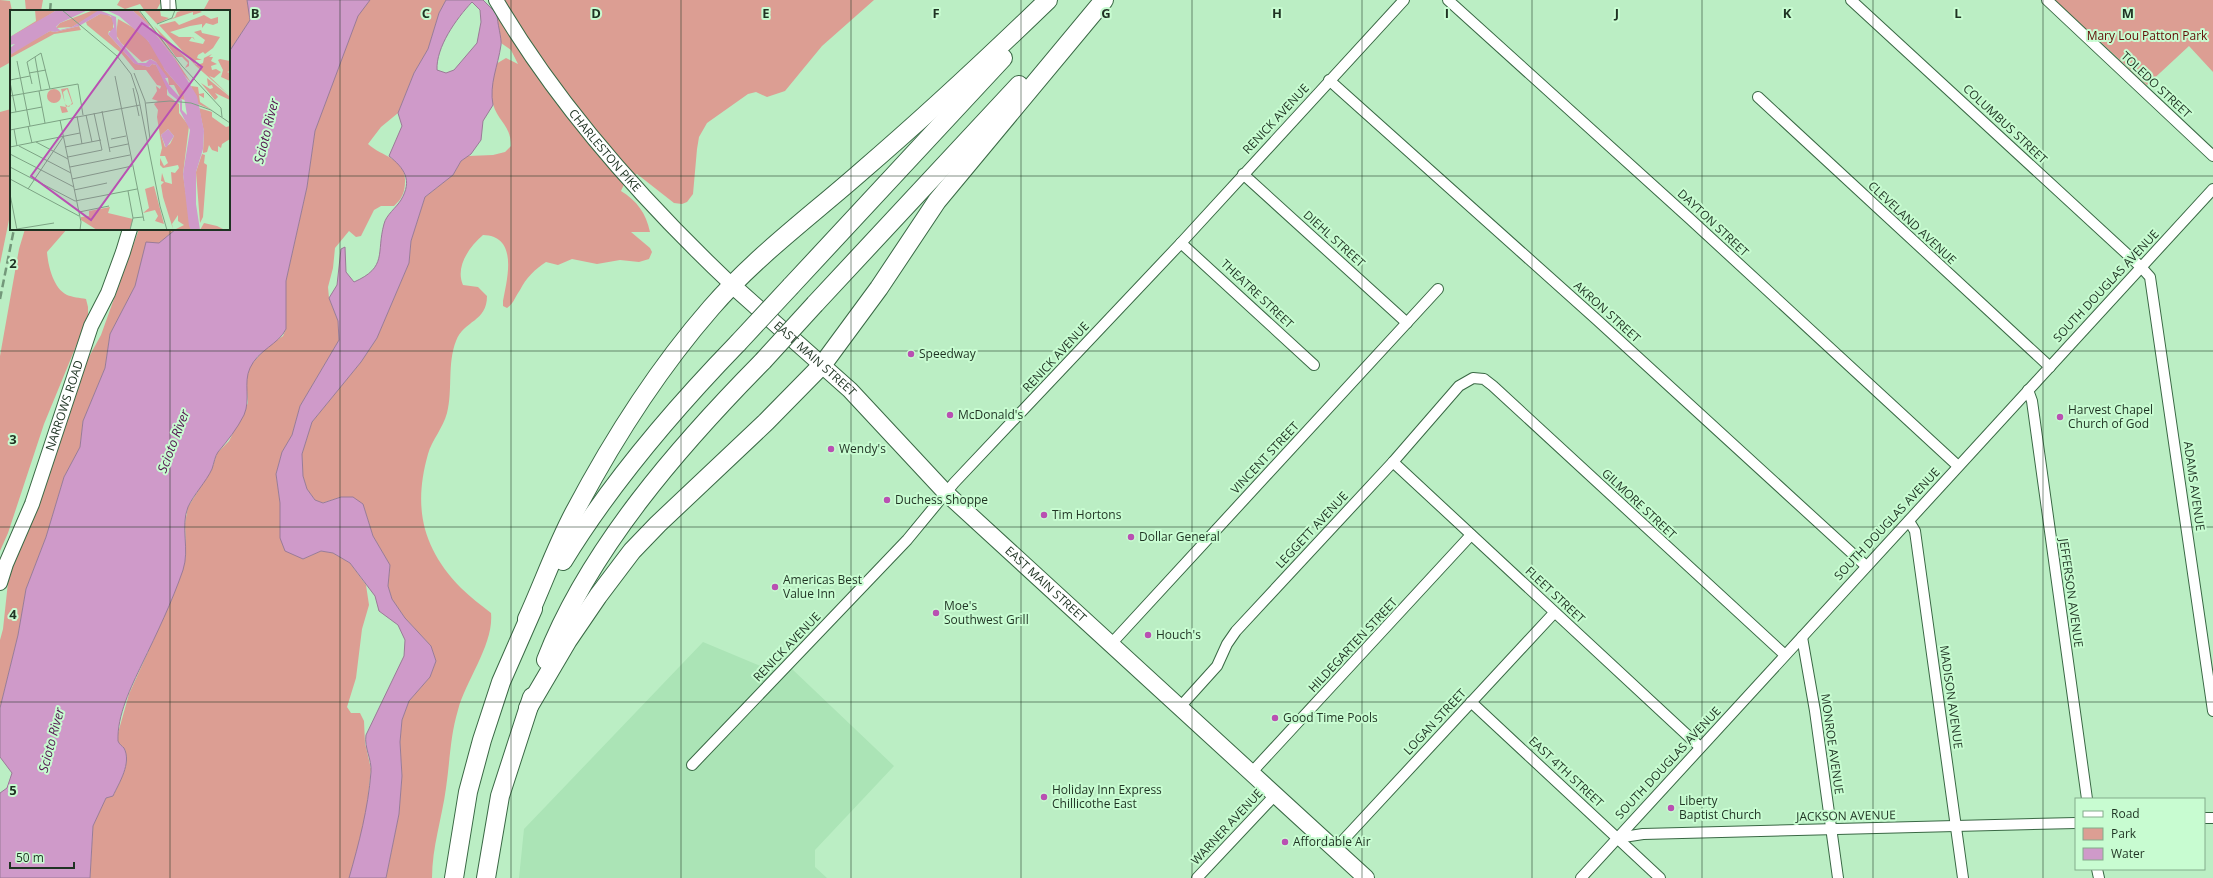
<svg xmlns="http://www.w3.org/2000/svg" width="2213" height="878" viewBox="0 0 2213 878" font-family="'Open Sans',sans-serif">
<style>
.built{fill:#abe4b6}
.green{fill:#dc9e93}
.water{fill:#cf9ac9;stroke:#9a7b97;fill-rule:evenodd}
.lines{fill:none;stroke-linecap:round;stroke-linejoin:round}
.street-casing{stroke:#396844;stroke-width:12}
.secondary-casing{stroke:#396844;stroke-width:16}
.primary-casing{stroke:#396844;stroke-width:18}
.highway-casing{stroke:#396844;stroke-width:20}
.street{stroke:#fff;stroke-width:10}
.secondary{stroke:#fff;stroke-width:14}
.primary{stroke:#fff;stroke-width:16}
.highway{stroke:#fff;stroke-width:18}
.rail{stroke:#73987a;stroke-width:2.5;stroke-dasharray:8 4;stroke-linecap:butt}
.highway-bridge-casing{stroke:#396844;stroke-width:20;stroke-linecap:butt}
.highway-bridge{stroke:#fff;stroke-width:18}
.grid{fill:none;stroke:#1f3323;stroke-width:1;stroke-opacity:0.55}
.poi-dot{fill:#b950b2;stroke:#c8fcd1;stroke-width:1.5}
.labels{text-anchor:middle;stroke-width:4;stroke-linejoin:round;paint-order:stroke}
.park-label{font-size:12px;fill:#610c05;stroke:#c8fcd1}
.street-label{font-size:12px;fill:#1f3323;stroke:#c8fcd1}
.poi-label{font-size:12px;fill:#1f3323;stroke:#c8fcd1;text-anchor:start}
.water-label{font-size:13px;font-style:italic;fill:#551752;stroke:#c8fcd1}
.inset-road{fill:none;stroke:#7da384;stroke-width:1}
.view{fill:#b950b2;fill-opacity:0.15;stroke:#b950b2;stroke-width:2}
.inset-edge{fill:none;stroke:#1f3323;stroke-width:2}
.grid-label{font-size:13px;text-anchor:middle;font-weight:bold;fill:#1f3323;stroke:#c8fcd1;stroke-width:4;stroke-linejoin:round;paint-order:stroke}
</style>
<rect width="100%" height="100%" fill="#bbeec4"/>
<!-- built -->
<polygon class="built" points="703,642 770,670 792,669 894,766 815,850 815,867 827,878 519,878 524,829"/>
<!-- green -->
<g class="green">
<polygon points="0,0 10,1 12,11 11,62 0,68"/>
<polygon points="25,0 43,0 41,11 26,11"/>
<polygon points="120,0 162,0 156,11 145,11 140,4 125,9 117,5"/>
<polygon points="209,0 247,0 250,20 229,52 229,11 203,11"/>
<path d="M370,0H446L439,13L428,49L414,73L398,113L381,127L368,144C382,157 406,158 405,181C405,192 402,199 394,206H381L374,210L361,236L356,237L349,231L335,248L333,268L328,287L329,298L338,321L339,340L300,406L292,435L282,452L276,474L280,503L303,559L321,551L333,553L350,563L366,585L369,605L362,629L356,678L347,707L351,713H360L364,721L365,743L371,769L365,824L349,878H90L93,826L106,798L113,796C119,783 132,763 124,748C122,746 119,744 118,741V733L129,694L172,599L186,556L185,523L188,507L212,469L217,453L229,441L248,403L246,378L250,366L266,348L283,336L286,329V281L307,187L315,131L358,15Z"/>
<path d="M504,0H874L822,46L785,91L767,97L756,92L748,94L707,123L699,137L697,149L693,194L687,202L682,204L674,203L637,174L626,180L621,191C637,201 646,213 650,232H631L650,248L652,252L649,259L639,262L620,260L597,264L572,259L558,265L546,262C535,269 526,278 520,290C515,297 514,303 507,308L503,306V301C507,279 519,236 483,235C469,247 455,267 463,285L478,287L487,296C487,322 464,320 456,341C447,364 453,390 447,413C443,428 432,440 428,454C413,507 422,548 461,588C470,597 481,605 491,613C494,644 466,680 458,710C450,737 450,761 446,788C442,818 432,847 432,878H386L399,814L402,776L400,742L402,720L409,701L430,677L436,661L431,646L405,618L392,599L388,586L390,565L373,536L363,504L341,497L322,503L315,500L307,489L303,476L302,454L312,422L361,362L377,338L409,263L411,241L425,197L453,175L461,161L468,156L493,155L505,152L511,146C511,125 498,122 493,104C488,91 494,77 496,64L506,58L518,64L511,50L501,43L498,30L497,14Z"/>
<polygon points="2055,0 2213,0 2213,72 2189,46 2147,85"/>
<polygon points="11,109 11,210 0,264 0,112"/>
<path d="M25,229H67L47,252C48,265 53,288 67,295C72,297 80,298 86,299L88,307V317L44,424L8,533L0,551V356L19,249Z"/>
<polygon points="139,229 176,229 159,243 146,243 135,286 110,334 105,368 83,421 80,447 64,477 46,537 26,589 18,635 0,708 0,640 3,629 9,573 41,497 73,402 79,375 101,335"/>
</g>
<!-- water -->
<g class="water">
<path d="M247,0H370L358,16L315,131L307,187L286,281V329C279,344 258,350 250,368C243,383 251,399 244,415C237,429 228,440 218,452C215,456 214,463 212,469C206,482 194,494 188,507C180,527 190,549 183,570C172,602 157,633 142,664C131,687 117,715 118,741C119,744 122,746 124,748C132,763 119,783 113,796L106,798L93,826L90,878H0V793L7,788L12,773L0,757V708L18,635L26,589L46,537L64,477L80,447L83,421L105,368L110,334L135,286L146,242L159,243L176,229H229V52L250,20Z"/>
<path d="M446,0H483L497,14C497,22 502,39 501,45C498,66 489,84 493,105L483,121L481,140L471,154L461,161L453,175L425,197L411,241L409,263L377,338L361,362L312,422L302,454L303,476L307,489L315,500L323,503L341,497H353L363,504L373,536L390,565L388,586L392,599L405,618L431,646L436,661L430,677L409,701L402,720L400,742L402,776L399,814L386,878H349C359,843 368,809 371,772C372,759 364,748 366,735L404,656L405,640L398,625L379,611L375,596L350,563L333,553L321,551L303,559L285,551L280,538V503L276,474L282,452L292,435L300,406L339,340L338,321L329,298L337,285L341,249L345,247L346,272L354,282C388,267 376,253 384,224C386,215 396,208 401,200C413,180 404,168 389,156L402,126L398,113L414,73L428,49L439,13ZM472,2L480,10L481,22L477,43L454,70L446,73L437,70C436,47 456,19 472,2Z"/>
</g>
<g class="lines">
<!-- street casing -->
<g class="street-casing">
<g id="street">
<polyline points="1448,0 1689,218 1958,466"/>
<polyline points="1851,0 2141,267 2150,277 2213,711"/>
<polyline points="2047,0 2213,156"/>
<polyline points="1329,80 1596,319 1866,566"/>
<polyline points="1758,97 2050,367"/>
<polyline points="1243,174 1407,323"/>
<polyline points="1181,243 1314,365"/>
<polyline points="2028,390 2032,401 2087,799"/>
<polyline points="1393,462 1700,747"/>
<polyline points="1909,521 1915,531 1963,878"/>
<polyline points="1802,637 1815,711 1838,878"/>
<polyline points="1111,644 1438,289"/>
<polyline points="1471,702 1660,878"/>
<polyline points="1180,707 1217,666 1227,644 1236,631 1393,462 1459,386 1473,378 1484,379 1493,386 1785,655"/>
<polyline points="692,765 907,540 954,483 1181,243 1404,0"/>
<polyline points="1252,772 1471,535"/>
<polyline points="2204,818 2213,818"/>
<polyline points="1617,838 1643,834 2076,823"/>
<polyline points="1335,849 1554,613"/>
<polyline points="2097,869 2099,878"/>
<polyline points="1197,878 1276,794"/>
<polyline points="1581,878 2213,189"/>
</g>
</g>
<!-- secondary casing -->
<g class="secondary-casing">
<g id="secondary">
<polyline points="168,0 169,11"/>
<path id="s1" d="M496,0C558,106 643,201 732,285"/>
<path id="s2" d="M0,583L6,564L32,504L91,326L108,293L123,252L130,229"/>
</g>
</g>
<!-- primary casing -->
<g class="primary-casing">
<g id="primary">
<path id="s3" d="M732,285L850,390L946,493L1366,878"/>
</g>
</g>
<!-- highway casing -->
<g class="highway-casing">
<g id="highway">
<polyline points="791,286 1003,58"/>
<polyline points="815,304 1019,85"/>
<path d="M563,561C612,481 673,410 738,343"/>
<path d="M527,619C543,584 556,547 574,513C612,441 657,370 711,308C756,256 812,215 863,170C927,115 988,58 1048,0"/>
<path d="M546,660C589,549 680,445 763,361"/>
<polyline points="528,708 568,640 598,596 632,551 658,524 766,422 823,364 879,288 937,201 1104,0"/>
<polyline points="454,878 468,792 482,740 501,682 533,609"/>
<polyline points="486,878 500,796 532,697"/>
</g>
</g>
<!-- street -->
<use href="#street" class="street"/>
<!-- secondary -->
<use href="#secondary" class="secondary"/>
<!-- primary -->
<use href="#primary" class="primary"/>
<!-- highway -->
<use href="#highway" class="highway"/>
<!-- rail -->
<g class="rail">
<polyline points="50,11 51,0"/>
<polyline points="0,299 14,229"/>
</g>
<!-- highway-bridge casing -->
<g class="highway-bridge-casing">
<g id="highway-bridge">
<polyline points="738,343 791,286"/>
<polyline points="763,361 815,304"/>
</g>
</g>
<!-- highway-bridge -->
<use href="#highway-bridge" class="highway-bridge"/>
</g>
<!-- grid -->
<path class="grid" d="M170,0V11M340,0V878M511,0V878M681,0V878M851,0V878M1021,0V878M1192,0V878M1362,0V878M1532,0V878M1702,0V878M1873,0V878M2043,0V878M0,176H11M229,176H2213M170,229V878M0,351H2213M0,527H2213M0,702H2213"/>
<!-- markers -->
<g class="poi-dot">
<circle cx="911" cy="354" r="4"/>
<circle cx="950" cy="415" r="4"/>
<circle cx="2060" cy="417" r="4"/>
<circle cx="831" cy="449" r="4"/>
<circle cx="887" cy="500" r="4"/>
<circle cx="1044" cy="515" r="4"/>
<circle cx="1131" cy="537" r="4"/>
<circle cx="775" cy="587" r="4"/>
<circle cx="936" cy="613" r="4"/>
<circle cx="1148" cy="635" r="4"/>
<circle cx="1275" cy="718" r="4"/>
<circle cx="1044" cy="797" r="4"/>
<circle cx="1671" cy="808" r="4"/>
<circle cx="1285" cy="842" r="4"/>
</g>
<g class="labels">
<!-- park labels -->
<g class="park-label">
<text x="2147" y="40">Mary Lou Patton Park</text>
</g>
<!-- street labels -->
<g class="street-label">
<text transform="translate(2156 85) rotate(43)" y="4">TOLEDO STREET</text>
<text transform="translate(1276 119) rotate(-47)" y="4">RENICK AVENUE</text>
<text transform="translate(2005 124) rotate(43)" y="4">COLUMBUS STREET</text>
<text dy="4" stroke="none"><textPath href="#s1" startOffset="186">CHARLESTON PIKE</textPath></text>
<text transform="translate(1713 223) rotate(43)" y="4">DAYTON STREET</text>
<text transform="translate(1912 223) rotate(43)" y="4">CLEVELAND AVENUE</text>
<text transform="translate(1334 239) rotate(42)" y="4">DIEHL STREET</text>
<text transform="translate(2106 286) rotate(-47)" y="4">SOUTH DOUGLAS AVENUE</text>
<text transform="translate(1257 294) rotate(43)" y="4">THEATRE STREET</text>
<text transform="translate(1607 312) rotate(42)" y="4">AKRON STREET</text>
<text transform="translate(1056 357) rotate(-47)" y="4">RENICK AVENUE</text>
<text dy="4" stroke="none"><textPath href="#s3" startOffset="111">EAST MAIN STREET</textPath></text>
<text dy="4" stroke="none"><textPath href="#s2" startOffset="189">NARROWS ROAD</textPath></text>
<text transform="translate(1265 458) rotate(-47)" y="4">VINCENT STREET</text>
<text transform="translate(2194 486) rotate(82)" y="4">ADAMS AVENUE</text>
<text transform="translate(1639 504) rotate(43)" y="4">GILMORE STREET</text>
<text transform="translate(1887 524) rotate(-47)" y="4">SOUTH DOUGLAS AVENUE</text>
<text transform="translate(1312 530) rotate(-47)" y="4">LEGGETT AVENUE</text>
<text dy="4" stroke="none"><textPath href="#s3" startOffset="434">EAST MAIN STREET</textPath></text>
<text transform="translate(2071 593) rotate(82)" y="4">JEFFERSON AVENUE</text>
<text transform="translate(1555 595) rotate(43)" y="4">FLEET STREET</text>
<text transform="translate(1353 645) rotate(-47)" y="4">HILDEGARTEN STREET</text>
<text transform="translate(787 647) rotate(-46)" y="4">RENICK AVENUE</text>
<text transform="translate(1951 697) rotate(82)" y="4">MADISON AVENUE</text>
<text transform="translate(1435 722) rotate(-47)" y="4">LOGAN STREET</text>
<text transform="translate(1832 744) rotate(82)" y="4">MONROE AVENUE</text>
<text transform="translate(1668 763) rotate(-47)" y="4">SOUTH DOUGLAS AVENUE</text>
<text transform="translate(1566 772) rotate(43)" y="4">EAST 4TH STREET</text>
<text transform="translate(1846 816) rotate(-1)" y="4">JACKSON AVENUE</text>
<text transform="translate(1227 827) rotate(-47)" y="4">WARNER AVENUE</text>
</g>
<!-- poi labels -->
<g class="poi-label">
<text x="919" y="358">Speedway</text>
<text x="2068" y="414">Harvest Chapel<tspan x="2068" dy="14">Church of God</tspan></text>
<text x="958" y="419">McDonald's</text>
<text x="839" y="453">Wendy's</text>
<text x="895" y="504">Duchess Shoppe</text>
<text x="1052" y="519">Tim Hortons</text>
<text x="1139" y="541">Dollar General</text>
<text x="783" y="584">Americas Best<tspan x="783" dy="14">Value Inn</tspan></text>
<text x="944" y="610">Moe's<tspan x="944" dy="14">Southwest Grill</tspan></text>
<text x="1156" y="639">Houch's</text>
<text x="1283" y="722">Good Time Pools</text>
<text x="1052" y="794">Holiday Inn Express<tspan x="1052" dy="14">Chillicothe East</tspan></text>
<text x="1679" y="805">Liberty<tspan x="1679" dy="14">Baptist Church</tspan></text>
<text x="1293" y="846">Affordable Air</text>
</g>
<!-- water labels -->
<g class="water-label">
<text transform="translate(266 131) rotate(-76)" y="5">Scioto River</text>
<text transform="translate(173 441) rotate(-69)" y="5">Scioto River</text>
<text transform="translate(51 740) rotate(-75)" y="5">Scioto River</text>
</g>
</g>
<!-- overview -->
<g transform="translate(10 10)">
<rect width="220" height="220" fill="#bbeec4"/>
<path d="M25,0H47L13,21L0,27L26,11ZM122,0H128L152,29L182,74L168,58L164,48L141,17ZM134,0H150L151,6L159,8L147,14ZM174,0L190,1L192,2L183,5V2L159,10L165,7L167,2ZM81,1H90L62,17L46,18L50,13ZM90,4H96L103,8V21H99L98,24L124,53L139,57L142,54L146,55L157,76V85L169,94V103L179,116L173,164L181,220L166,219L174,215L168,211V205L162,214L163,219L153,187L151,175L154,172L151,171L152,163L155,172L162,174L161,162L165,163L169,158L168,155L153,158L150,155V148L154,156L158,153L155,146H150L152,138L147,107L148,100L144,94L148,91L142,89L147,81L146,76L150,79L151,76L147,75L136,60H125L111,43L77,15L76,12ZM158,119L164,126L160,134L155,137L151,125ZM194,5L201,9L208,7V13L203,15L196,13L192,18V14L180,16L160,22L169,27H183L185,30L182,27L179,31L193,34L195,30L184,22L191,20L192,23L210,27L203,38L195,44L193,42L188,45L187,48L192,50H186L184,53L187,55L193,53L194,48L202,44L199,47H203L201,51L207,54L201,56L202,60L206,59L211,62L204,68L199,66L220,86L186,56L149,15L165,11L169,15ZM108,9L131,22L148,44L155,60L173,81L175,90L171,89L164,75H159L158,68L152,63L146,52L141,49L132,52L111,33L106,25ZM69,16L71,20L44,24L0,48V45L12,36L40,21L45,22ZM144,16L179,51V56L175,58L178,53L172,47H166ZM210,49L220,51V61L217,62L220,63V71L211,67L213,60L208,50ZM197,68L219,86L220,90L205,83L208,87L205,90L191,73L200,79L203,78L202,75L198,76ZM181,76L188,77L189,84L194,83V88L189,85L190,92L202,100L188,94ZM58,78L63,94L56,97L58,102L52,103L50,96L56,97L51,79ZM57,79L62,93L59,97L55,94L53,82ZM37 86a7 7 0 1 1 14 0a7 7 0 1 1-14 0ZM189,98L202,102V107L216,117L220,116V129L212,134L211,138L208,136V142L202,140L199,135L197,142L193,143L194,122ZM192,144L195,145L194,153L197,155L193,207L190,213L186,162ZM144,176L154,214L145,211L148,206L145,200L133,203L139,198L135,179ZM100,197L98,203L123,209L120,220H87L71,210V207L79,206V201ZM194,213L207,216L215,220H190Z" fill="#dc9e93" fill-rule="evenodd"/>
<path d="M47,0H78L50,13L46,17L50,20L62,17L89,0L106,7L107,28L128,53H136L140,49L146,52L158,68H155L159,75L172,90V100L177,105L173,81L155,60L138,31L109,6L96,0H122L139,15L138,19L141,18L164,48L187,86L194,121L193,139L186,162V194L190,220H181L179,216L173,164L180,120L170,101V92L159,83L146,55L142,54L139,57L125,54L98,24L104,17L101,6L90,4L69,16L45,22L40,21L0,45V38L5,34L0,35V27ZM158,119L164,126L156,138L151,125Z" fill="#cf9ac9"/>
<path class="inset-road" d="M52,0L107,46L121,64L128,85L150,196L157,220M129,0L172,56L211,98L212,107M147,14L162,8L165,0M25,47L31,80M7,51L20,116M19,63L36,60M124,63L135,91L140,129M105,66L134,211M0,70L20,66M0,72L6,102M22,74L17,52L31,43L40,79M123,78L129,106M29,81L35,113M0,86L68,74L73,105M136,93L160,91L181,93L201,100L220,113M92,101L100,142M0,103L32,97M76,105L82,132M67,106L72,134M50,110L71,212L70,220M18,116L22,133M4,119L7,136M0,120L130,95M101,129L116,126M26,132L58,149M9,136L61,163M0,137L70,123M55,137L91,130M99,138L118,134M0,144L64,177M58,147L92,140L84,103M0,157L65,191L127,179M60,157L120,145M0,169L69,206M62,169L122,156M18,179L53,127M64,180L97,173M118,181L123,208L133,207M0,184L7,220M69,202L99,196M7,219L44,213M120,220L123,208"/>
<path class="view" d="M132,13L192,57L81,210L21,166Z"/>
<rect width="220" height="220" class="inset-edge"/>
</g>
<g class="grid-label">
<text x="255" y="18">B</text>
<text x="426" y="18">C</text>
<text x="596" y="18">D</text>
<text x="766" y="18">E</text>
<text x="936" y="18">F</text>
<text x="1106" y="18">G</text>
<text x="1277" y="18">H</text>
<text x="1447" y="18">I</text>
<text x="1617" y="18">J</text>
<text x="1787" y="18">K</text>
<text x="1958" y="18">L</text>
<text x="2128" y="18">M</text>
<text x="13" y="268">2</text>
<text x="13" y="444">3</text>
<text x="13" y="619">4</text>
<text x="13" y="795">5</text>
</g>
<!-- legend -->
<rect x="2075" y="798" width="130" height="72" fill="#c8fcd1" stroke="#84ac8b"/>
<rect x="2083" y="811" width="20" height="6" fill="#ffffff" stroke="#84ac8b"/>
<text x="2111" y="818" font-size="12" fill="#1f3323">Road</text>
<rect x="2083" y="828" width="20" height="12" fill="#dc9e93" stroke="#84ac8b"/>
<text x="2111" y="838" font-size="12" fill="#1f3323">Park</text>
<rect x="2083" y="848" width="20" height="12" fill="#cf9ac9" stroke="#84ac8b"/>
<text x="2111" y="858" font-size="12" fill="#1f3323">Water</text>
<!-- scale -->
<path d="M10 862v6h64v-6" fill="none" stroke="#1f3323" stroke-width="2"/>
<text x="16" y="862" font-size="12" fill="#1f3323" stroke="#c8fcd1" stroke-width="3" paint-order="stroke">50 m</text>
</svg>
